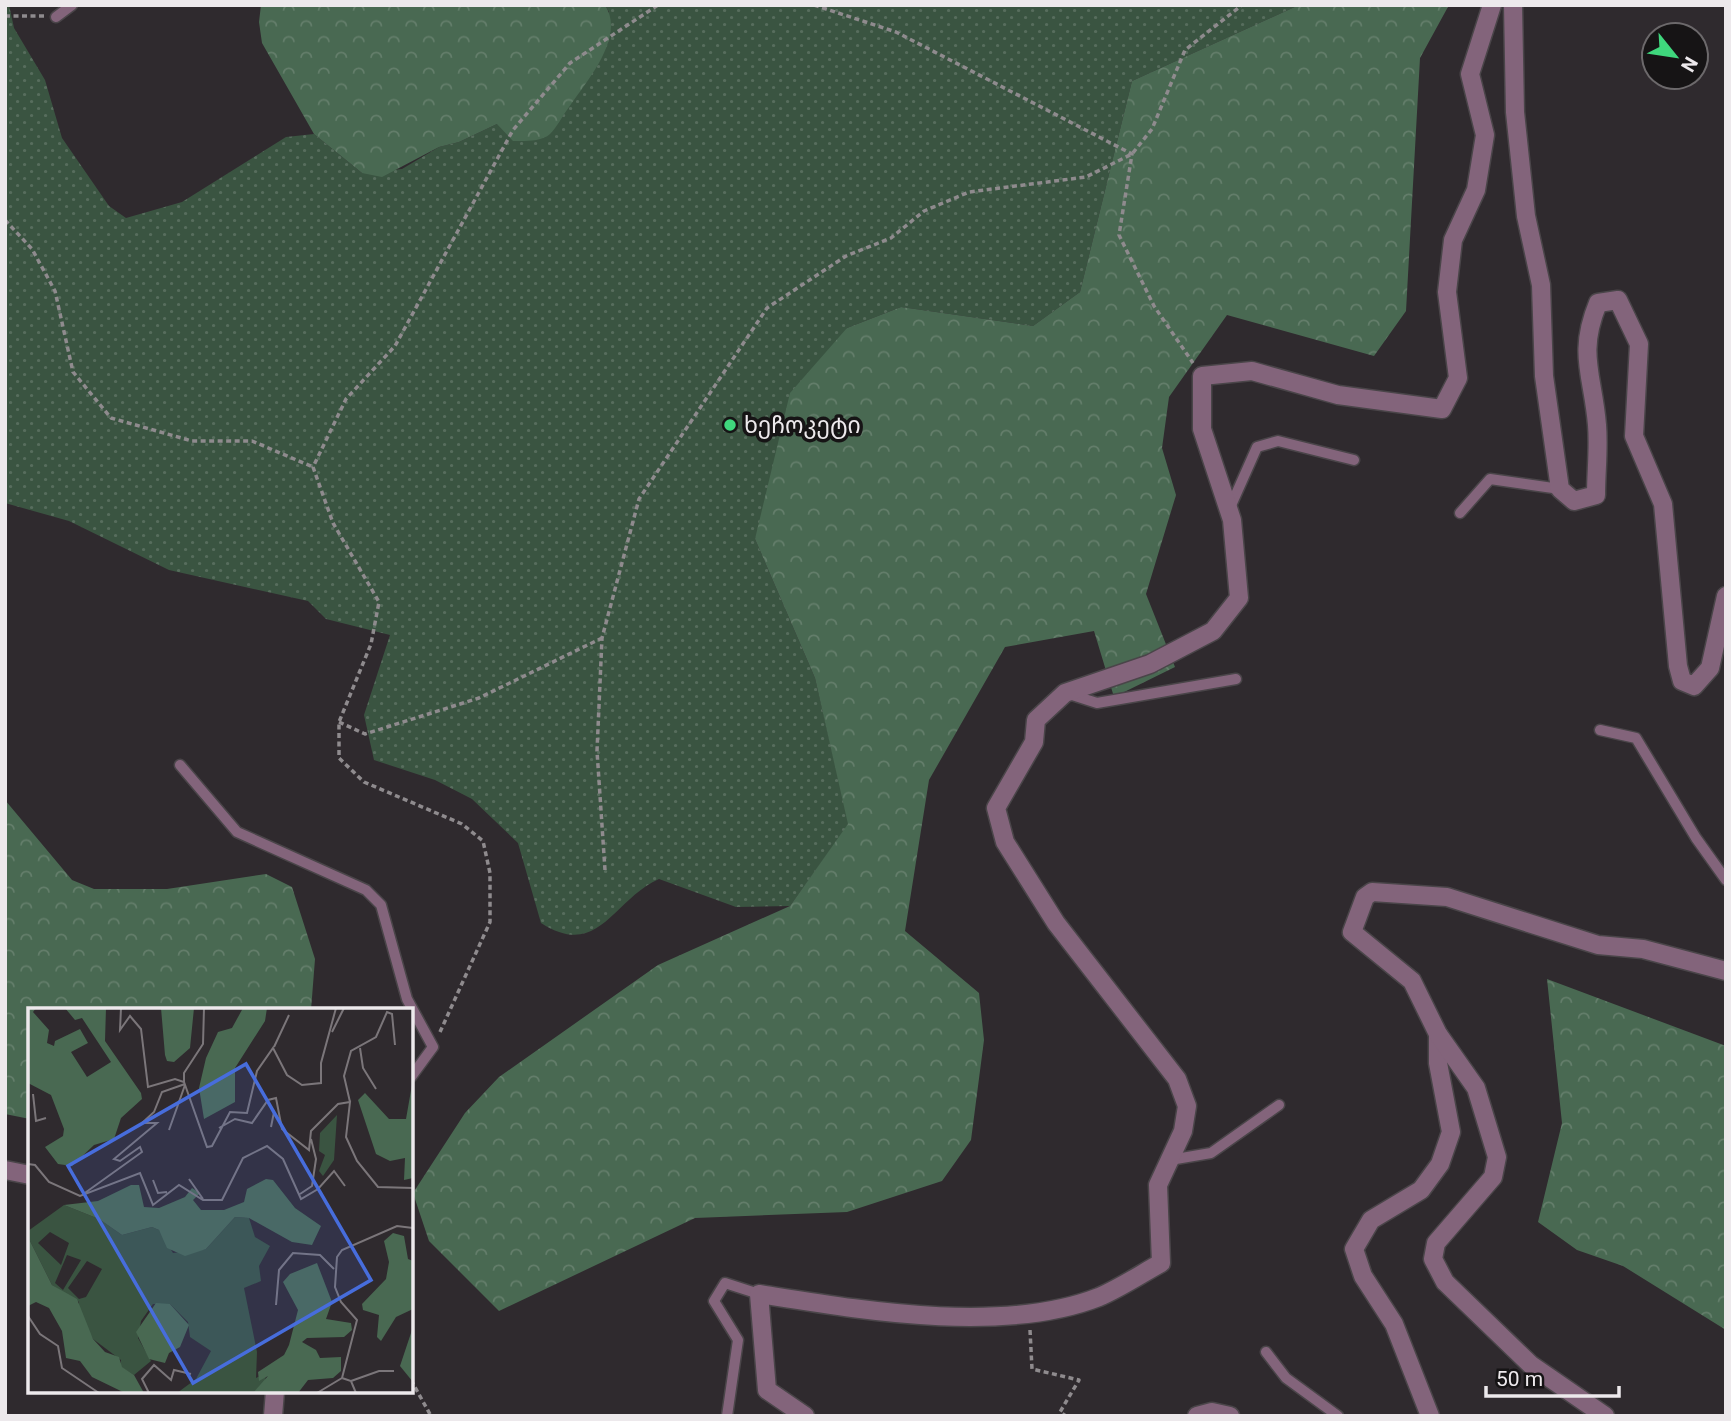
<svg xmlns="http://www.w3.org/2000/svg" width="1731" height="1421" viewBox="0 0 1731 1421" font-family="Roboto,'Noto Sans Georgian',sans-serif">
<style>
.grass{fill:url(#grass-dots)}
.forest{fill:url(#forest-crowns)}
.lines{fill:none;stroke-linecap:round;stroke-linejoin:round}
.service-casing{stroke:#4a4549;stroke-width:13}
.minor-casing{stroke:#4a4549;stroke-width:21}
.path{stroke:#8f8b8e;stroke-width:3.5;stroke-dasharray:5 3.5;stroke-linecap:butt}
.service{stroke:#83647b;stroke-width:10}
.minor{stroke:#83647b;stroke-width:18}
.poi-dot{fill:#3fd77d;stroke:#161415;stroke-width:2.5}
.labels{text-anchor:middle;stroke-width:7;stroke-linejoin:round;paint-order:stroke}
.poi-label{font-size:23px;fill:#ede9ec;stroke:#161415;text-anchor:start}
.inset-road{fill:none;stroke:#7b767a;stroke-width:2}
.view{fill:#476ddc;fill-opacity:0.15;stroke:#476ddc;stroke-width:3.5}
.inset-edge{fill:none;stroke:#ede9ec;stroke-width:3.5}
</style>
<defs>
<pattern id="grass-dots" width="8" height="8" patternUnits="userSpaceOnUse" patternTransform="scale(1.75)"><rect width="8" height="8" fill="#3a5441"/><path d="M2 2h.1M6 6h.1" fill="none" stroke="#576d5d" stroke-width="1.8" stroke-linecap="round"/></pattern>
<pattern id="forest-crowns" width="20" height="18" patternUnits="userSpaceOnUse" patternTransform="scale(1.75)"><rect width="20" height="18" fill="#496952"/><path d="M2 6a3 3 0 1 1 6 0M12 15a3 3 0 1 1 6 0" fill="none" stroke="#647e6b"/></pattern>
</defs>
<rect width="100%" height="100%" fill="#2f2a2e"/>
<!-- grass -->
<path class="grass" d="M5,5H9L14,28L45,80L62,138L109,206L126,218L182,202L286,137L314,134L362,173L402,169L439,147L459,142L497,124L609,12L605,5H1299L1132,81L1080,292L1033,326L901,307L847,328L755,539L815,678L849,824L790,906L736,907L659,879C612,900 599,960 541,923L518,843L472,799L435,780L374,760L364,715L390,635L326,619L308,601L169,570L69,521L5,503Z"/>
<!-- forest -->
<g class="forest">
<path d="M261,5H605C626,37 586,82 569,107C563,115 557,127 550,134C541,142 524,141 513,141L497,124L459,142L439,147L382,177L362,173L314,134L262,43L259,22Z"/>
<polygon points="1299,5 1449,5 1420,58 1406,311 1374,356 1227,315 1169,397 1162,448 1176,495 1146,594 1175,667 1114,697 1094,631 1005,647 929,780 905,931 979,993 984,1040 971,1140 942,1181 847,1212 695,1218 499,1311 429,1241 413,1193 465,1113 499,1077 658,965 790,906 848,824 815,678 755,539 790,393 847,328 901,307 1033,326 1080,292 1132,81"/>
<polygon points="5,800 72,880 94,889 167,889 266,874 292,887 315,959 311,1010 30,1010 30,1119 5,1114"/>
<polygon points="1547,979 1726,1046 1726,1330 1623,1266 1577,1250 1538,1222 1562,1123"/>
</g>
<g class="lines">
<!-- service casing -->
<g class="service-casing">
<g id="service">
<polyline points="56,17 72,5"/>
<polyline points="1229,510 1257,447 1278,441 1354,460"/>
<polyline points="1460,513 1490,479 1560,489"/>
<polyline points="1069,694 1097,703 1236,679"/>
<polyline points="1600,730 1636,738 1696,838 1726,880"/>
<polyline points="180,765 237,832 366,890 381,905 407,999 433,1047 411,1077"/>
<polyline points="1170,1160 1211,1153 1279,1105"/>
<polyline points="1266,1352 1286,1378 1338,1416"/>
<polyline points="727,1416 738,1340 714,1301 725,1283 759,1294"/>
</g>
</g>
<!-- minor casing -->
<g class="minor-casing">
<g id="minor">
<path d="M1513,5L1515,112L1526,216L1541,285L1544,376L1560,489L1574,501L1596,495C1596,472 1599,448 1597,425C1593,375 1577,354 1598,303L1618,300L1639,344L1634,436L1663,504L1678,666L1682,681L1694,686L1710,668L1726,596"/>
<polyline points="5,1170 30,1175"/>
<polyline points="273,1416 275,1391"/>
<path d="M805,1416L767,1390L759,1294C861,1310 1002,1335 1099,1297C1120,1288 1141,1274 1161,1263L1158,1185L1183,1131L1187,1106L1177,1079L1056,923L1005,842L996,808L1034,742L1036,720L1065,693L1150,664L1213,631L1239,598L1232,520L1202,429V376L1252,371L1338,395L1442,409L1458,378L1447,292L1453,240L1476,190L1485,135L1470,74L1492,5"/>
<polyline points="1197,1416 1212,1412 1230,1416"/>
<polyline points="1430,1416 1394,1324 1363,1276 1354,1249 1371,1220 1421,1190 1440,1164 1451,1132 1438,1063 1438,1034"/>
<polyline points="1605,1416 1531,1365 1445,1282 1433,1259 1436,1243 1493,1177 1497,1157 1476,1088 1438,1034 1412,981 1352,932 1365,897 1372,892 1447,897 1598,945 1643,949 1726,971"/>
</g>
</g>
<!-- path -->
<g class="path">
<polyline points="814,5 896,32 1132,154 1119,235 1154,306 1193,363"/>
<polyline points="5,16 45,16"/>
<polyline points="5,220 32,249 55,291 73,372 111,418 192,441 252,441 313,467"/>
<polyline points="339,722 365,734 479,698 602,638"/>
<polyline points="605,870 597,751 602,638 639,499 767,308 846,256 891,238 924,211 969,192 1086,177 1132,154 1152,129 1185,50 1242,5"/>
<polyline points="440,1032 490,922 490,873 483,841 462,824 364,782 339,758 339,722 371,644 379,602 333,523 313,467 346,399 395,346 513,130 570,63 658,5"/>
<polyline points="1030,1330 1032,1369 1079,1380 1060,1412 1066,1416"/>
<polyline points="411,1380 431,1416"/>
</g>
<!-- service -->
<use href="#service" class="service"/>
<!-- minor -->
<use href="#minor" class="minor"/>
</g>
<!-- markers -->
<circle class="poi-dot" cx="730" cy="425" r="7"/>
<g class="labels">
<!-- poi labels -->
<g class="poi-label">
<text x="744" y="433">ხეჩოკეტი</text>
</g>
</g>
<!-- overview -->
<g transform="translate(28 1008)">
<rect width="385" height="385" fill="#2f2a2e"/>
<path d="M36,197L71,211L94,227L124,219L131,222L145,245L178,241L207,209L221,210L227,229L242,238L231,258L233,273L216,280L229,344L228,370L238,365L237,374L225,385H149L168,371L183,343L162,329L160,314L142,296H125L113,313L110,330L123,353L106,367L93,359V352L65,331L51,307V294L24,277L0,229V223ZM22,224L41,235L33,257L10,235ZM39,247L53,252L35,282L27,275ZM59,253L74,261L58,289L51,291L40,280Z" fill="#3a5441" fill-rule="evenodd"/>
<path d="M0,0H8L5,4L21,22L19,35L26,38L27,33L52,21L60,35L43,44L59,69L83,54L54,10L47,12L37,0H78L77,33L113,85L114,91L93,110L86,131L66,137L44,158L30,156L17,139L35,128L36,121L23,87L0,75ZM133,0H166L162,40L146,54L139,53L137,47ZM215,0H239L237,13L207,60V94L176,111L171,80L178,50L190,24L204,20ZM385,71V170L376,172L377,150L362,153L348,146L330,92L337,85L361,111H378ZM238,171L245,172L267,200L293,218L284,237L264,234L221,210L207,209L178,241L157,248L139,240L131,222L124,219L94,227L71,211L36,197L70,193L103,177H111L116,199L131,200L157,189L164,180L172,185L165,192L173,202H196L216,194L219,181ZM365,225L376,228L380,251L385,253V301L368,309L353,333L349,329L351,307L335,302L334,296L358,271L361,254L356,233ZM0,229L24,277L49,291L65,331L77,344L91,349L94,359L106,367L116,385H97L64,369L52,353L38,350L34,323L21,300L8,294L0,298ZM289,255L304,294L298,311L323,315L324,322L316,329L279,330L274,334L288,342L292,350L313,349V363L305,370L280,372L270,385H225L240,368L231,373L230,364L256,347L261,337L270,302L255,274L262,266ZM128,295L142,296L161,317L152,339L141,345L137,355L121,351L108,324ZM385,319V374L372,358Z" fill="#496952"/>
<path d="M309,107L306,152L295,168L291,163L297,147L291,143L292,125Z" fill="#3a5441"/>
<path class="inset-road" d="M93,0L92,22L102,8L113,21L120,79L147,71L156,74L179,139L184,138L202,104L219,105L229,63L245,40L259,67L274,77L293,75V55L308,0M304,24L316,0M246,39L261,7M332,40L335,60L348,81M156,74V65L175,36L176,0M5,86L8,113L18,110M322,94L316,68L323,43L348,29L359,4L364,6L367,37M114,115L126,104L134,84L157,76M243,119L246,104L249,110M191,120L207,111L224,115L240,92L248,90L254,121L281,142L283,123L310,96L322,94L318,129L329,153L350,179L385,180M141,122L157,77M0,156L7,157L21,174L52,188L112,165L125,197L151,177L175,192H194L215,150L239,138L255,151L273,191L290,181L306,163L317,178M161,171L175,191M125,172L130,185L139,184M272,186L284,178L288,151L283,131M54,187L114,144L112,139L92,153L86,151L129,115H114M248,297L251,262L265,245L292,247L306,261M0,308L12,326L30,338L34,360L71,385M314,370L329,312L313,294L307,279L309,249L314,242L369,218L385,220M314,370L323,373L328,385M323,373L351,363H366M121,385L114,371L126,357L143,372L146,362L163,366M289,385L314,370"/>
<path class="view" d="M218,56L343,272L165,375L40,158Z"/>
<rect width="385" height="385" class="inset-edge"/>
</g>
<!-- border -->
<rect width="1731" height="1421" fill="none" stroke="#ede9ec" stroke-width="14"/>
<!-- north arrow -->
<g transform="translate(1675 56) rotate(120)"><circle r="33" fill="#161415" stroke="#6c696b" stroke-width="2"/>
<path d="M0-5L12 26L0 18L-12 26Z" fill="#3fd77d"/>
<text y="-10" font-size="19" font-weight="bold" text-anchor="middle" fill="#ede9ec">N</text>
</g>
<!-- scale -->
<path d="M1486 1386v10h133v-10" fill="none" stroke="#ede9ec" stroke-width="3.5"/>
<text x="1496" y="1386" font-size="21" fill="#ede9ec" stroke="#161415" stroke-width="5" paint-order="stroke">50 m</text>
</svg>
